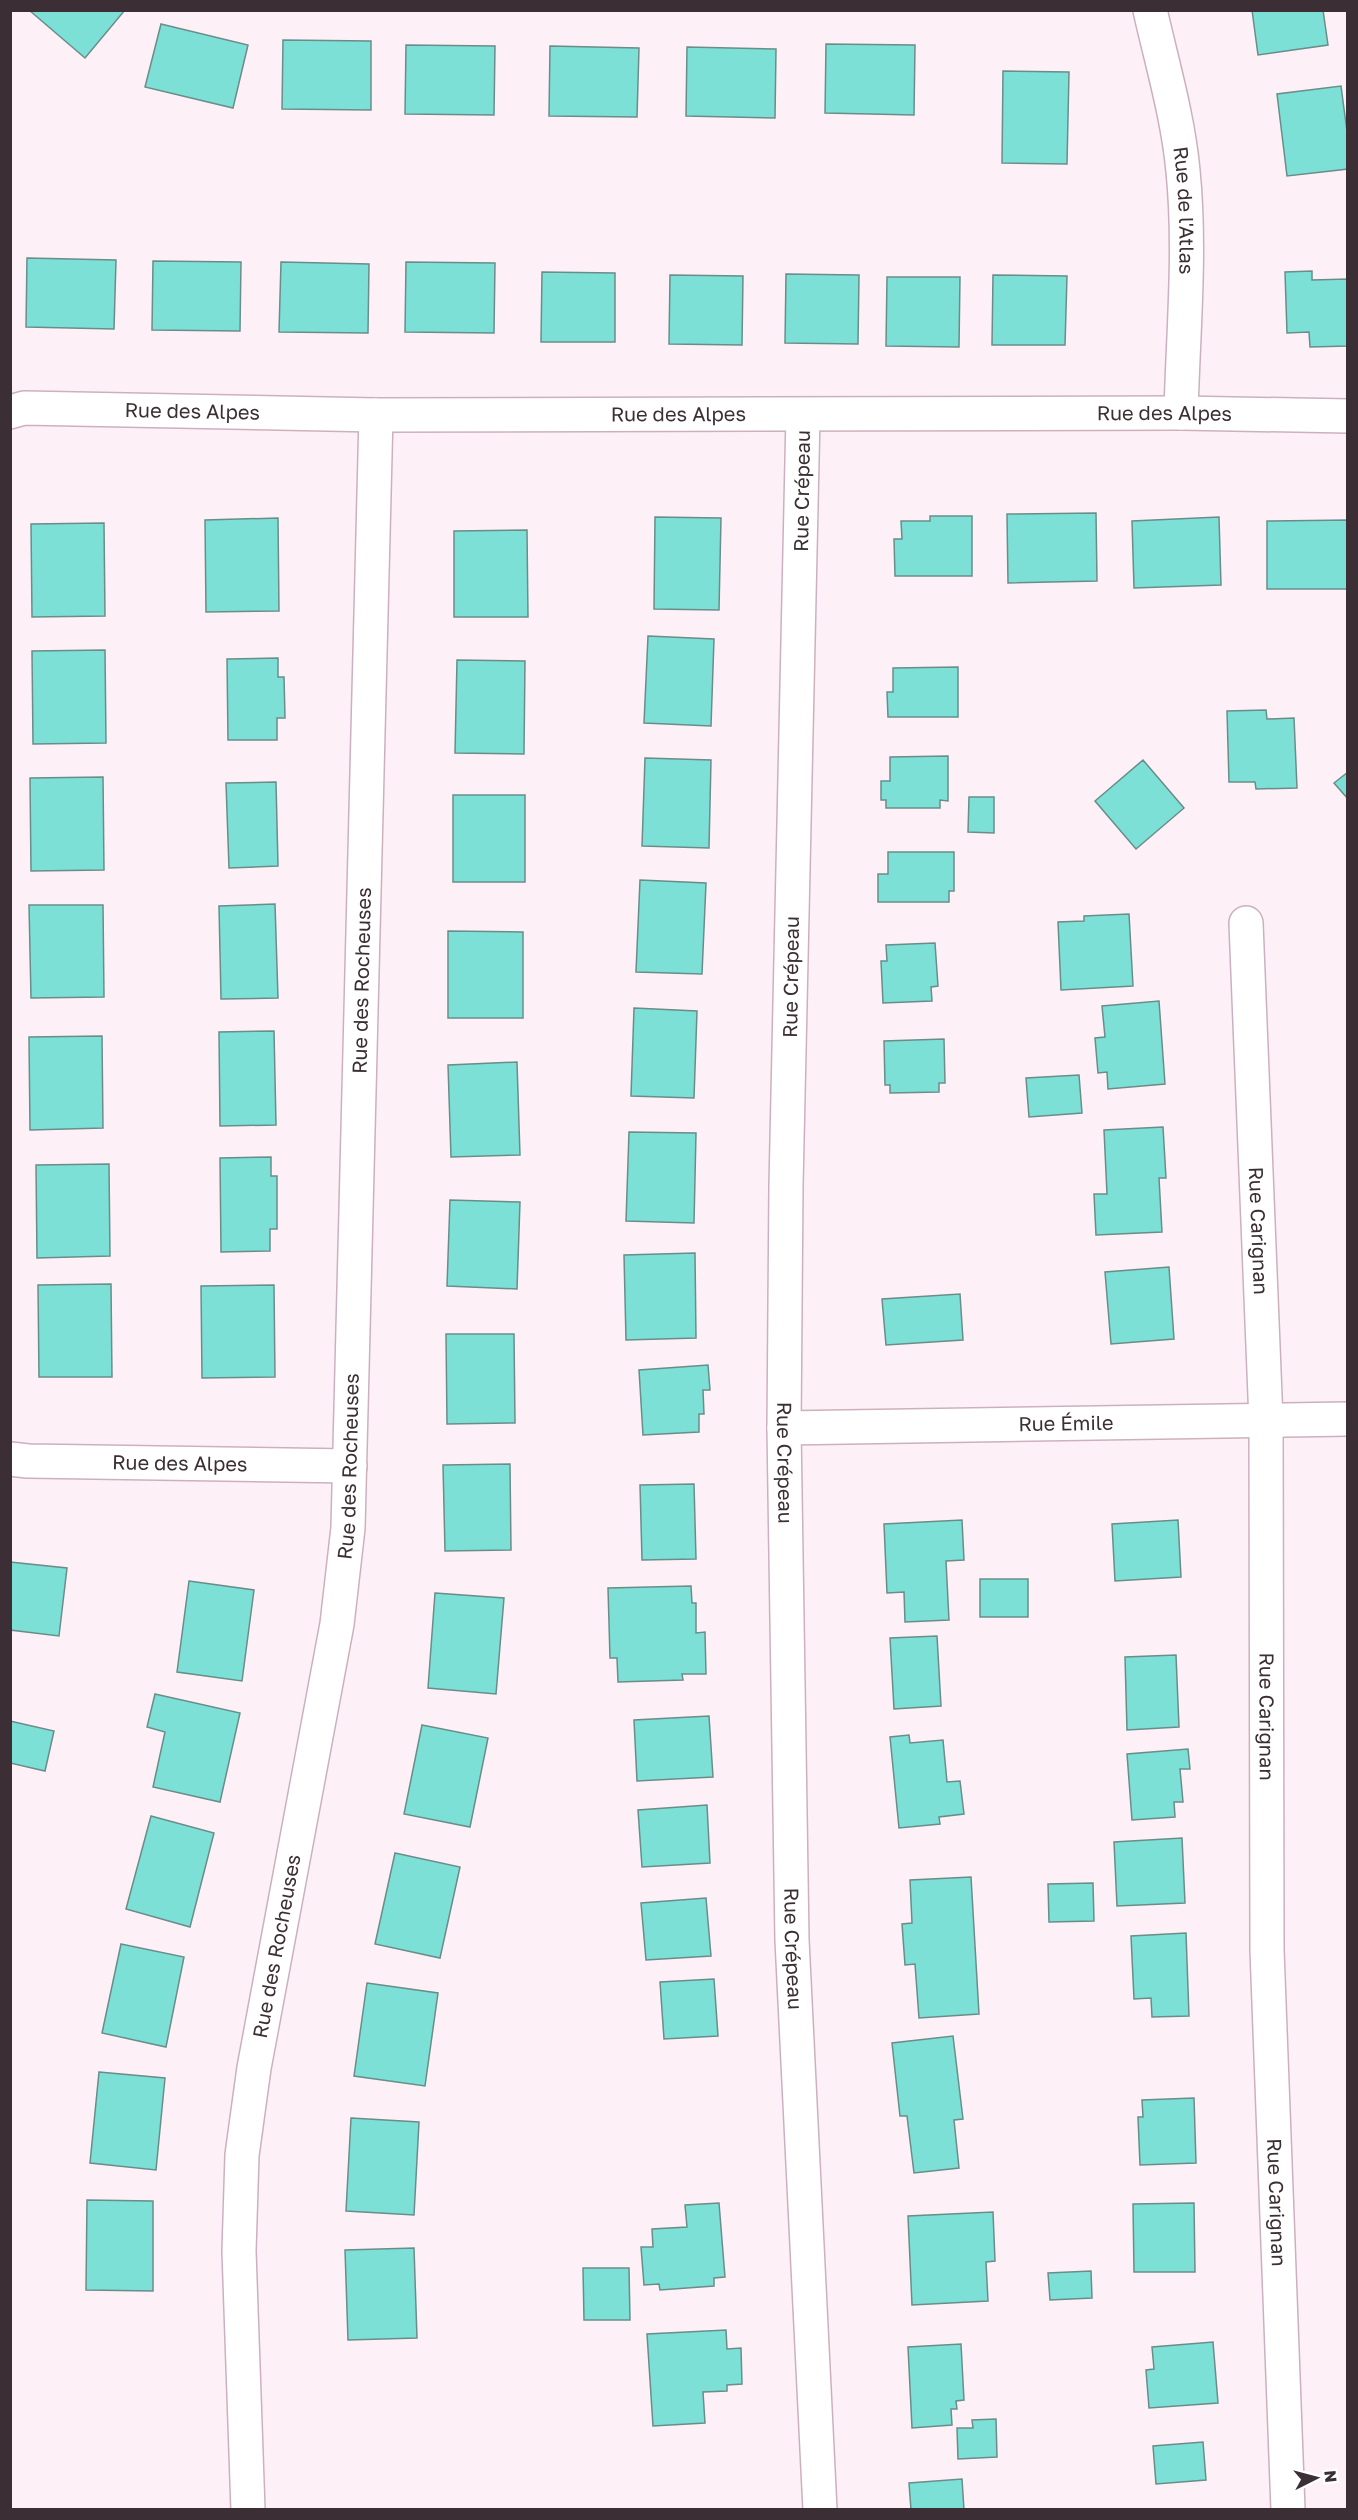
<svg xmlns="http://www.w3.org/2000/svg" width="1358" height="2520" viewBox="0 0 1358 2520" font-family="'Golos Text',sans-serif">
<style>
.building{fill:#7ce0d7;stroke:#6a8d89;stroke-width:1.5}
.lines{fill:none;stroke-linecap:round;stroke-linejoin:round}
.street-casing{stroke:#cdb0bf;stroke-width:36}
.street{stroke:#fff;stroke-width:33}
.labels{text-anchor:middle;stroke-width:4.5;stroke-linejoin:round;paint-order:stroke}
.street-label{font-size:20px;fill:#3b2f35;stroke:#fff}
</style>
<rect width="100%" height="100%" fill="#fdf1f7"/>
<!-- building -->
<g class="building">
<polygon points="29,10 125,10 85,58"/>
<polygon points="1252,10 1323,10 1328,45 1258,55"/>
<polygon points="161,24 248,45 233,108 145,87"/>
<polygon points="283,40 371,41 371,110 282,109"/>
<polygon points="826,44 915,45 914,115 825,113"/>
<polygon points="406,45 495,46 494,115 405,114"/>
<polygon points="550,46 639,48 637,117 549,116"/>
<polygon points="687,47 776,49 775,118 686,116"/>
<polygon points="1003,71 1069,72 1067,164 1002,163"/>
<polygon points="1341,86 1348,139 1348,169 1287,176 1277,94"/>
<polygon points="27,258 116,260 114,329 26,327"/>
<polygon points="153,261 241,262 240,331 152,330"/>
<polygon points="281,262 369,264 368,333 279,332"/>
<polygon points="406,262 495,263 494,333 405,332"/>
<polygon points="1312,271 1312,280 1348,279 1348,346 1310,347 1309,332 1287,333 1285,272"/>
<polygon points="542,272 615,273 615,342 541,342"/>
<polygon points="786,274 859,275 858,344 785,343"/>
<polygon points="670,275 743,276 742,345 669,344"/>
<polygon points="993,275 1067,276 1065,345 992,345"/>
<polygon points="887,277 960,277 959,347 886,346"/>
<polygon points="1096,513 1097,581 1008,583 1007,514"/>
<polygon points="930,516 972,516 972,576 895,576 894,539 902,539 901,521 930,521"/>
<polygon points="655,517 721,518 719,610 654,609"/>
<polygon points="1219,517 1221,585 1134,588 1132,521"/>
<polygon points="278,518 279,611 206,612 205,520"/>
<polygon points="1348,520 1348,589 1267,589 1267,521"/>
<polygon points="104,523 105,616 32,617 31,524"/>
<polygon points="527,530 528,617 454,617 454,531"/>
<polygon points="648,636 714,639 711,726 644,723"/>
<polygon points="105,650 106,743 33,744 32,651"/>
<polygon points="278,658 278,677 284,677 285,718 277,718 277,740 228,740 227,659"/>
<polygon points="457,660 525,661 524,754 455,753"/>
<polygon points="958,667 958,717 888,717 887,692 893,692 893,668"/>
<polygon points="1266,710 1267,719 1294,718 1297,788 1256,789 1255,782 1229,782 1227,711"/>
<polygon points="948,756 948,801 940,800 940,808 886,808 886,800 881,800 881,781 890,781 890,757"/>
<polygon points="645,758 711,760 709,848 642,846"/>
<polygon points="1143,760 1184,808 1136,849 1095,801"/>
<polygon points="1348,772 1348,799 1334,783"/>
<polygon points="103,777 104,870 31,871 30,778"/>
<polygon points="276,782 278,866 229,868 226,783"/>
<rect x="453" y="795" width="72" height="87"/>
<polygon points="969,797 994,797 994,833 968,832"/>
<polygon points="888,852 954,852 954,891 949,891 949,902 878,902 878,874 888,874"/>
<polygon points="640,880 706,883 702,974 636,972"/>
<polygon points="275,904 278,998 221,999 219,906"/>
<polygon points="29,905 103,905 104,997 31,998"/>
<polygon points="1129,914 1133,986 1061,990 1058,922 1084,921 1084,916"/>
<polygon points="448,931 523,932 523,1018 448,1018"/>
<polygon points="935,943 938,986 931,987 932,1001 883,1003 881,961 887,961 886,945"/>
<polygon points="1159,1001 1165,1084 1108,1089 1107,1072 1098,1073 1095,1038 1105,1037 1102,1006"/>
<polygon points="634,1008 697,1011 694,1098 631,1096"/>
<polygon points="274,1031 276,1125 220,1126 219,1032"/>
<polygon points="102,1036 103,1128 30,1130 29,1037"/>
<polygon points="944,1039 945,1083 939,1083 939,1092 890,1093 890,1085 885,1085 884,1041"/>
<polygon points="517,1062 520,1155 451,1157 448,1065"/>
<polygon points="1079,1075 1082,1113 1029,1117 1026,1078"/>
<polygon points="1163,1127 1166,1178 1159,1178 1162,1232 1096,1235 1094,1194 1107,1194 1104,1130"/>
<polygon points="629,1132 696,1133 694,1223 626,1221"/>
<polygon points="271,1157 271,1176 277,1176 277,1229 270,1229 270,1251 221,1252 220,1158"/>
<polygon points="109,1164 110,1256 37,1258 36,1165"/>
<polygon points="450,1200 520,1202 517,1289 447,1286"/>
<polygon points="695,1253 696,1338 626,1340 624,1255"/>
<polygon points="1169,1267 1174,1339 1111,1344 1105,1272"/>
<polygon points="111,1284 112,1377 39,1377 38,1285"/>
<polygon points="274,1285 275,1377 202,1378 201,1286"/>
<polygon points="960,1294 963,1340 886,1345 882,1299"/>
<polygon points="446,1334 514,1334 515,1423 447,1424"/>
<polygon points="708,1365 710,1390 703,1390 704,1414 699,1414 699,1432 643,1435 639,1370"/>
<polygon points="510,1464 511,1550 445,1551 443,1465"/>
<polygon points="694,1484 696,1559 642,1560 640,1485"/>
<polygon points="962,1520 964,1560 946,1561 949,1620 905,1622 904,1592 887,1593 884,1524"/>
<polygon points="1178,1520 1181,1577 1115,1581 1112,1524"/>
<polygon points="10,1562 67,1568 59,1636 10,1630"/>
<rect x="980" y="1579" width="48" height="38"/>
<polygon points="189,1581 254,1590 242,1681 177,1672"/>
<polygon points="691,1586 692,1603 696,1603 696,1633 705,1632 706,1674 682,1674 683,1680 618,1682 617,1658 610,1658 608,1588"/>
<polygon points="435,1593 504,1598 496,1694 428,1688"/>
<polygon points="937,1636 941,1706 894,1709 890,1638"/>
<polygon points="1176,1655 1179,1727 1127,1730 1125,1657"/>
<polygon points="155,1694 240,1713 220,1802 153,1787 165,1732 147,1727"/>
<polygon points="709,1716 713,1777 637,1781 634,1720"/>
<polygon points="10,1721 54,1731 45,1771 10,1763"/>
<polygon points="422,1725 488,1738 470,1827 404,1814"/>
<polygon points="909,1735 910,1743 943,1740 947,1782 960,1781 964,1814 939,1817 940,1824 899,1828 890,1737"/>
<polygon points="1188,1749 1190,1769 1180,1769 1183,1802 1174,1802 1175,1817 1132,1820 1127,1754"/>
<polygon points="707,1805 710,1863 642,1867 638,1810"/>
<polygon points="151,1816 214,1833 190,1927 126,1909"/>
<polygon points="1182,1838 1185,1903 1117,1906 1114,1842"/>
<polygon points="395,1853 460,1867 440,1958 375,1944"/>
<polygon points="971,1877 979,2014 919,2018 915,1964 905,1965 902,1924 912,1923 910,1880"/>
<polygon points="1093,1883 1094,1921 1049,1922 1048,1884"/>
<polygon points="706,1898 711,1956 646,1960 641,1903"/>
<polygon points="1186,1933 1189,2016 1152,2017 1151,1998 1134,1999 1131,1936"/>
<polygon points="121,1944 184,1957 166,2047 102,2033"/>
<polygon points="714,1979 718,2036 664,2039 660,1982"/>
<polygon points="367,1983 438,1993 425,2086 354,2076"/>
<polygon points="953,2036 963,2119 954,2120 959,2168 914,2173 907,2116 900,2116 892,2043"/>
<polygon points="99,2072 165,2078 156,2170 90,2163"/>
<polygon points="1194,2098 1196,2163 1140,2165 1138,2117 1143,2117 1142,2100"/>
<polygon points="351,2118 419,2122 414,2215 346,2211"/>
<polygon points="87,2200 153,2201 153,2291 86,2290"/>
<polygon points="719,2203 725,2277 714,2278 714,2286 660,2290 659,2284 644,2285 641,2247 653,2247 652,2229 687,2227 685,2205"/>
<polygon points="1194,2203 1195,2272 1134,2272 1133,2204"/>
<polygon points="993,2212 995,2261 986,2262 988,2301 912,2305 908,2216"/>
<polygon points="414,2248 417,2338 348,2340 345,2250"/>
<polygon points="583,2268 629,2268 630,2320 584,2320"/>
<polygon points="1091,2271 1092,2298 1050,2300 1048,2273"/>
<polygon points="726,2330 727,2349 741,2348 742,2384 727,2385 727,2391 703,2392 705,2423 653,2426 647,2334"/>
<polygon points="1213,2342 1218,2403 1149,2408 1146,2370 1154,2369 1152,2347"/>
<polygon points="961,2344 964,2400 956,2401 957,2409 951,2409 952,2425 912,2428 908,2347"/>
<polygon points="996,2419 997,2457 958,2459 957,2428 973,2428 972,2420"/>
<polygon points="1203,2442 1206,2480 1156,2484 1153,2446"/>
<polygon points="962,2479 964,2510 911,2510 909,2483"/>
</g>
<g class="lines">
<!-- street casing -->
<g class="street-casing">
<g id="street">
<path id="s1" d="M1150,10C1162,63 1178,117 1183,171C1191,251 1183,333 1181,413"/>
<path id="s2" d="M10,412L24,408L376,415L1181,413L1348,416"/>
<path id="s3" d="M803,415L786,1186L784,1428L792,1940L820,2510"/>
<path id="s4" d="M1246,923L1266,1421L1267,1950L1288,2510"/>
<path id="s5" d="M784,1428L1348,1419"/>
<path id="s6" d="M10,1459L28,1461L350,1466"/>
<path id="s7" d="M248,2510L239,2251L242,2155L254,2068L337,1624L348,1528L376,415"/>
</g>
</g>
<!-- street -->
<use href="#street" class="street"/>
</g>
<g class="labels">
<!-- street labels -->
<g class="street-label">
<text dy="7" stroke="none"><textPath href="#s1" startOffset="204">Rue de l'Atlas</textPath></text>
<text dy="7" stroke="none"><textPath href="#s2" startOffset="183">Rue des Alpes</textPath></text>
<text dy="7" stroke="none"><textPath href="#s2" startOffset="1155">Rue des Alpes</textPath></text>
<text dy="7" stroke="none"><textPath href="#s2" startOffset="669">Rue des Alpes</textPath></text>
<text transform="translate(802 491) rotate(-89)" y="7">Rue Crépeau</text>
<text transform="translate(791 977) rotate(-89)" y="7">Rue Crépeau</text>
<text dy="7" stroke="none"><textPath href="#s7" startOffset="1539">Rue des Rocheuses</textPath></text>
<text dy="7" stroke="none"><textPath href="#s4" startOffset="308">Rue Carignan</textPath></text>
<text dy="7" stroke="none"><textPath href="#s5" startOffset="282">Rue Émile</textPath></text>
<text dy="7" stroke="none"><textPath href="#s3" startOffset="1048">Rue Crépeau</textPath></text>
<text dy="7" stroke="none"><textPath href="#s6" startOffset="170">Rue des Alpes</textPath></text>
<text dy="7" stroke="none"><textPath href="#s7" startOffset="1053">Rue des Rocheuses</textPath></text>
<text dy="7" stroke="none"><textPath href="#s4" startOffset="794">Rue Carignan</textPath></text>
<text dy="7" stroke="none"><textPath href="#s7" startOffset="567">Rue des Rocheuses</textPath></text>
<text dy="7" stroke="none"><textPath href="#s3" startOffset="1534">Rue Crépeau</textPath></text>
<text dy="7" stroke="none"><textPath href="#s4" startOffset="1280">Rue Carignan</textPath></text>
</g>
</g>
<!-- border -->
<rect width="1358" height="2520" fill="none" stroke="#3b2f35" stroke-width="24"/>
<!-- north arrow -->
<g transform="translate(1316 2478) rotate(84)" stroke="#ffffff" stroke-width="4.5" paint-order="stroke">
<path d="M0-4.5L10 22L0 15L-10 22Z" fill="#3b2f35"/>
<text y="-9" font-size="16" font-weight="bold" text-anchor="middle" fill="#3b2f35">N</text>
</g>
</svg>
